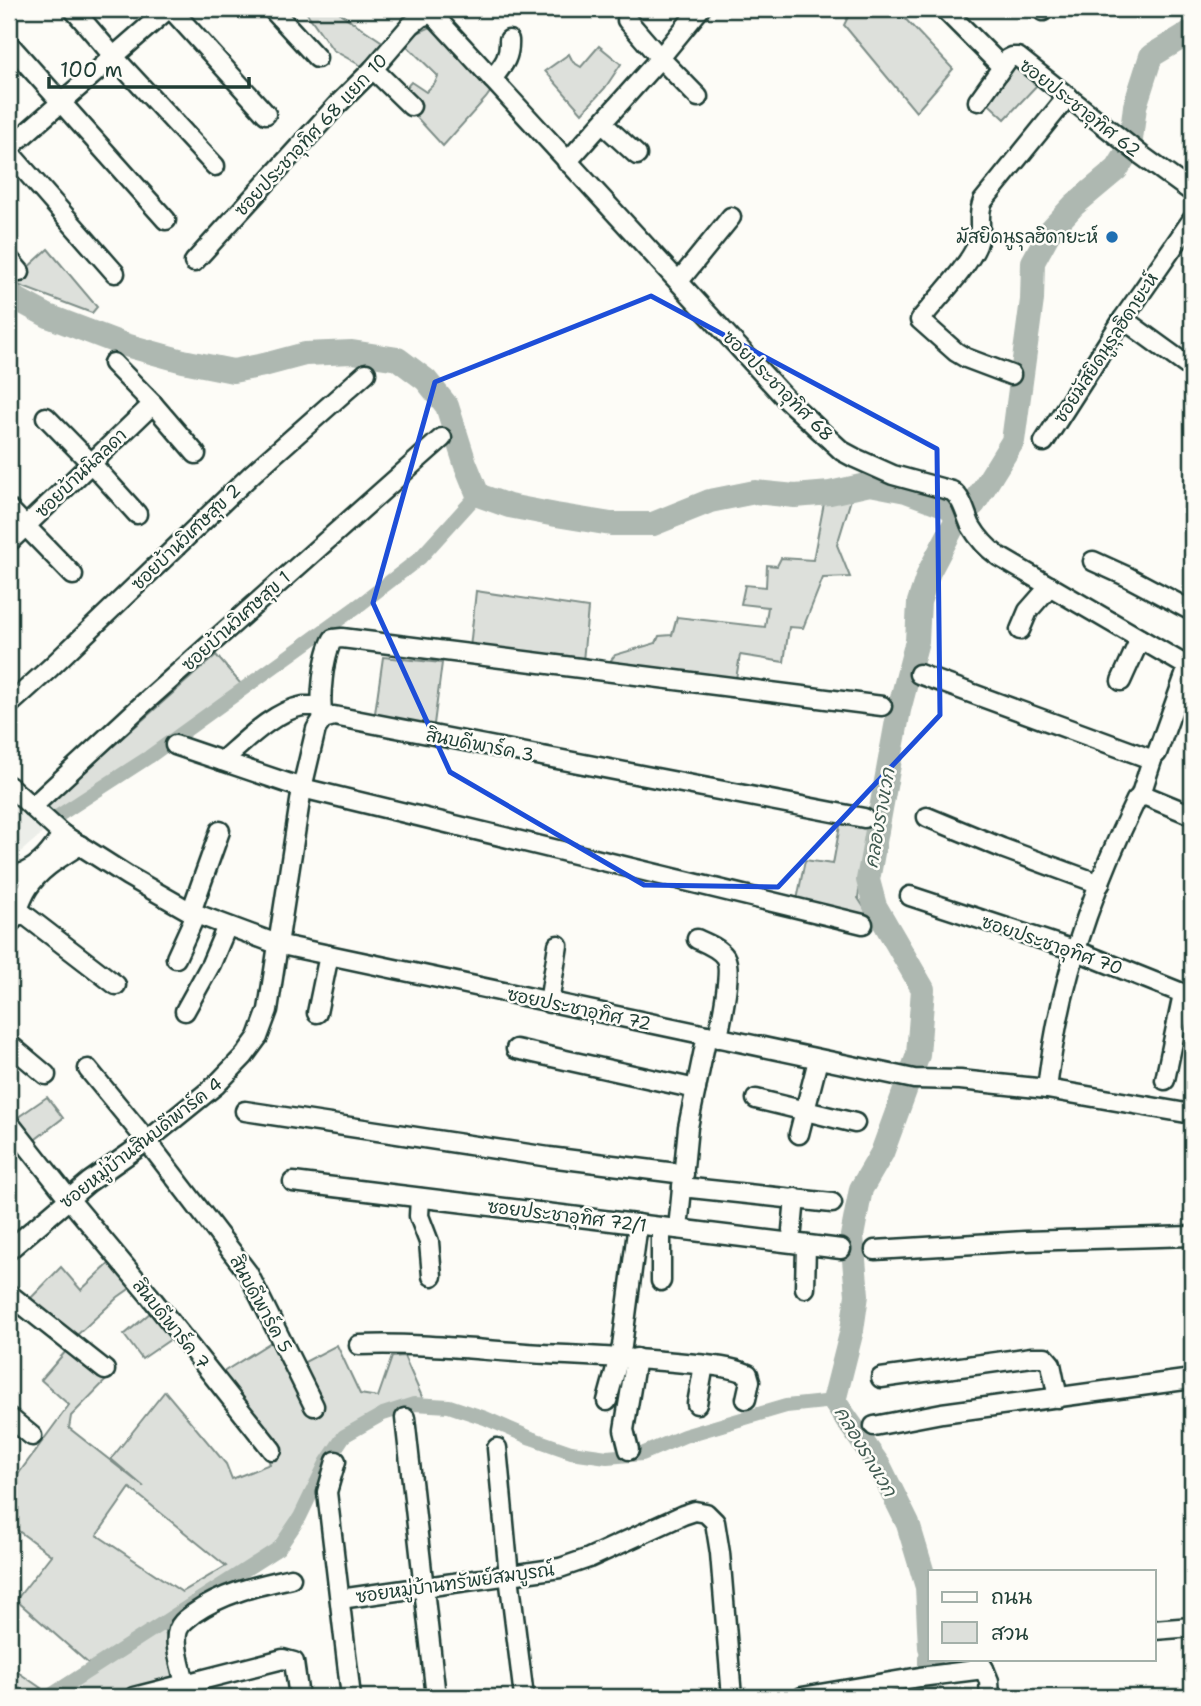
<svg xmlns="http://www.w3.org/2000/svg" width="1201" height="1706" viewBox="0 0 1201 1706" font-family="'Shantell Sans','Playpen Sans Thai',sans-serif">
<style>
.built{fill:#eceee9}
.green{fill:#dde0db;stroke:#7e8e88;stroke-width:2;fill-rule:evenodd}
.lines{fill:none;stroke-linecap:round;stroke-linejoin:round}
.canal{stroke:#aeb8b1;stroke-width:14}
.river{stroke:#aeb8b1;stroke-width:24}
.minor-casing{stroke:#1f3d34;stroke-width:23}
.minor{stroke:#fdfcf7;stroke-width:18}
.marked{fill:none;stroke:#1d4ed8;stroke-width:5;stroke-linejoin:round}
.poi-dot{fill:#1f6fb2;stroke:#fdfcf7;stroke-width:2.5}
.labels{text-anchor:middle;stroke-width:5;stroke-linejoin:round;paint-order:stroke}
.street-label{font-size:18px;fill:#1f3d34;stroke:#fdfcf7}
.poi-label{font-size:18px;fill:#1f3d34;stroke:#fdfcf7;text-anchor:end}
.water-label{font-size:19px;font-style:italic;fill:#435c53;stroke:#fdfcf7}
</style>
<rect width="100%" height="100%" fill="#fdfcf7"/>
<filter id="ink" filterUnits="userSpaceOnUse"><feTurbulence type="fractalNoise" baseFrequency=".0143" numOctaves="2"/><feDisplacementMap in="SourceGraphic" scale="14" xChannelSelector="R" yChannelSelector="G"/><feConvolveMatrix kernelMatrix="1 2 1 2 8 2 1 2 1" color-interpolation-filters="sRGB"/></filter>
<g filter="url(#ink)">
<!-- built -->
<polygon class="built" points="9,799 45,831 9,862"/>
<!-- green -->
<g class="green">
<polygon points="304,9 337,9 341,14 384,43 367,69 333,50"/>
<polygon points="852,9 896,9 953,69 916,112 844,25"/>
<polygon points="433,26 493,88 486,98 443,146 398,97 411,82 426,92 435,83 438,76 404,43 406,38"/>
<polygon points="599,46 621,64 605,88 582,113 545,71 569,54 573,62 581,67"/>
<polygon points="1006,58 1037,85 1005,119 978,94"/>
<polygon points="48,249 97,307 92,313 15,284 13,281"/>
<polygon points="852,496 837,545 850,577 823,578 803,628 789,627 784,662 740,655 736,679 608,664 615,655 656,643 659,636 672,635 677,617 765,627 768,607 741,604 745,585 766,587 767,565 777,566 781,558 813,560 825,498"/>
<polygon points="476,591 588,608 583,661 470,648"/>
<polygon points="216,655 241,684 57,820 43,808"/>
<polygon points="383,657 442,663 433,732 374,720"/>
<polygon points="841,820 869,823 858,898 874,923 796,905 805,860 833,864"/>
<polygon points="47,1097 63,1118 32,1142 14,1120"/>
<polygon points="110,1263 132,1287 118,1297 74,1338 29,1300 61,1267 81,1290"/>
<polygon points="150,1313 171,1339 142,1359 124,1335"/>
<path d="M276,1339L301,1364L337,1345L360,1394L378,1397L392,1357L404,1356L423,1399L398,1405L368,1418L342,1434L323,1462L292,1523L278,1544L163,1621L89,1664L16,1600L51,1555L9,1524V1472L16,1477L69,1405L41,1380L66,1351L93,1373L103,1362L113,1373L71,1416L69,1428L144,1487L111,1459L165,1391L226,1464L232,1479L270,1464L262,1444L220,1374ZM130,1488L226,1566L182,1592L97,1535Z"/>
<polygon points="164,1627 179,1683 121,1697 53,1697"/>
<polygon points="9,1666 41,1688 28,1697 9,1697"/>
</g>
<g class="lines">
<!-- canal -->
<g class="canal">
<polyline points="58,816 149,757 362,603 420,558 478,494"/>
<polyline points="48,1697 279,1548 300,1517 326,1463 344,1436 383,1414 414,1404 449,1406 485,1418 531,1438 571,1452 607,1457 642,1454 684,1436 786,1406 834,1401"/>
</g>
<!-- river -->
<g class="river">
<polyline points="9,295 48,316 122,344 183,361 233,371 264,365 305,354 352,352 398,359 426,380 447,406 465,463 478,495 509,506 556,515 611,524 653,524 710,501 755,492 795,496 830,493 870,484 906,491 949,507 958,517"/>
<polyline points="930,1647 927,1587 908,1524 880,1467 834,1401 852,1330 857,1295 852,1236 861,1189 882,1153 918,1055 923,989 875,906 868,880 899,710 917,641 919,602 929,572 958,517 974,504 1013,441 1032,300 1033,262 1050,231 1074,205 1117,169 1130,148 1135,106 1151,56 1189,33 1192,33"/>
<polyline points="930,1697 930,1659"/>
</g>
<!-- minor casing -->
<g class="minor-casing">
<g id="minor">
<polyline points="73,9 114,57 215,166"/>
<polyline points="171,9 266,114"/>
<polyline points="272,9 317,58"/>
<path d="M428,9L787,400L842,451L855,458L893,475L952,491C963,499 965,513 971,526C978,538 987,548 998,556L1192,669"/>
<polyline points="944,9 997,62"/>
<polyline points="1041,9 1043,11"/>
<polyline points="627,20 660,58 698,97"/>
<polyline points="9,44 166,220"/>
<polyline points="373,69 411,106"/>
<path d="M492,79C503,65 510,58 509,40"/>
<polyline points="978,101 1008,59 1012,57 1018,57 1141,155 1192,192"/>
<polyline points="602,123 637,155"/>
<polyline points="9,148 168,9"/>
<polyline points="9,152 115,273"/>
<polyline points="567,162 660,58 700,9"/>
<polyline points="9,259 20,272"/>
<polyline points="194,262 337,105 373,69 411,25 421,17 432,13"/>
<polyline points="679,281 731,217"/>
<polyline points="1123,319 1192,369"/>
<polyline points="113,363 153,404 196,454"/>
<path d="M1011,375L966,358L956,352L920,320C936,300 968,267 977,245C984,227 976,218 983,201L1068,96"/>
<polyline points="46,417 91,463 137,514"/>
<polyline points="1044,442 1123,319 1192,220"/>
<polyline points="9,509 73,575"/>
<polyline points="9,542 153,404"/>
<polyline points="1093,561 1126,576 1192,611"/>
<polyline points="1020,630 1028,611 1050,586"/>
<polyline points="919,674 1148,758 1153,757 1157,753 1188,667"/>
<polyline points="1121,681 1140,639"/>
<polyline points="9,705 50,668 252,474 366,373"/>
<path d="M323,719C319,700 323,656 333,639L342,638L882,706"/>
<polyline points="175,745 302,788 863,924"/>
<path d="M222,761C244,742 274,711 303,706C309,706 315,706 320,706"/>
<polyline points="9,786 62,834 128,876 191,912 277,944 914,1079 960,1080 1047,1089 1192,1114"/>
<polyline points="1140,797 1153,757"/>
<polyline points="32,807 143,704 442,438"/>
<polyline points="927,817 1002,848 1100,884"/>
<path d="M9,879C14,874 18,875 25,872C41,865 54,848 62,834"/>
<polyline points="910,896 1077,951 1192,997"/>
<path d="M18,909C21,902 24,894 28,888C40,869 61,857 80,845"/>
<polyline points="191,912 220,831"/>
<polyline points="9,924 21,912 116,985"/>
<path d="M697,939C706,943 719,948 725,957C733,970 721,1020 718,1038"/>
<polyline points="176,958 196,914"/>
<polyline points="549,1003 558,945"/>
<polyline points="185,1011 211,964 227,926"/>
<polyline points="317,1013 329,955"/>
<polyline points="9,1044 46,1075"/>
<polyline points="516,1049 696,1089"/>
<polyline points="88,1069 147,1141 248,1273 314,1406"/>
<polyline points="1165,1080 1183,994"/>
<path d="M1047,1089C1049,1073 1051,1057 1054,1041C1068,958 1099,876 1136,800L1140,797L1146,796L1192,815"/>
<polyline points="756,1099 855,1123"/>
<polyline points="245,1111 549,1157 684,1174"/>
<polyline points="10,1124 69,1199 149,1295 272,1450"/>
<polyline points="799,1134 818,1060"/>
<polyline points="293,1182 841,1249"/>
<polyline points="682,1187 832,1203"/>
<polyline points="420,1198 419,1216 429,1242 432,1276"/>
<polyline points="678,1229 688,1127 707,1035"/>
<polyline points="792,1230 795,1198"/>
<polyline points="9,1250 89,1182 147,1141 216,1085 244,1056 258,1037 268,1010 302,788 316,729 323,719 334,716 864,818"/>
<polyline points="875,1250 1025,1241 1192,1236"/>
<polyline points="661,1281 661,1227"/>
<polyline points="805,1288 806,1245"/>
<polyline points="9,1294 105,1370"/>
<path d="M359,1345C428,1342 498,1353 567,1355C607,1357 646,1359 685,1363C706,1365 729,1366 748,1374L750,1381L746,1399"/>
<polyline points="881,1378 1032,1357 1045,1357 1051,1364 1058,1398"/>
<polyline points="607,1401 622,1346 638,1224"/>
<polyline points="697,1404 704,1365"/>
<polyline points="9,1417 32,1436"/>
<polyline points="405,1418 436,1697"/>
<polyline points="874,1426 942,1413 1192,1379"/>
<polyline points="497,1448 509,1576 524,1697"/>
<polyline points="629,1450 624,1430 636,1358"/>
<polyline points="336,1461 327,1492 351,1697"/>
<polyline points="340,1599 560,1568 589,1558 683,1515 695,1511 706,1513 715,1522 720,1553 732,1697"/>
<polyline points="1154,1630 1192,1627"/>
<polyline points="984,1669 989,1681 990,1697"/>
<path d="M185,1684C182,1669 173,1644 178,1630C181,1622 187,1619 193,1614C223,1593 255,1586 291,1578"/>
<polyline points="134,1697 283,1659 294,1662 299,1697"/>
<polyline points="802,1697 920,1677 984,1669 978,1659"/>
</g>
</g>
<!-- minor -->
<use href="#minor" class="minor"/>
</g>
</g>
<!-- marked area -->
<path class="marked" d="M651,296L937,449L940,715L778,887L644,885L450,772L373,603L435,382Z"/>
<!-- markers -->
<circle class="poi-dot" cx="1112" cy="237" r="7"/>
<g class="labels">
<!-- street labels -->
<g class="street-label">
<text transform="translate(1080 108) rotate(38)" y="6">ซอยประชาอุทิศ 62</text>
<text transform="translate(311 135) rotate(-47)" y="6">ซอยประชาอุทิศ 68 แยก 10</text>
<text transform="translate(1106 348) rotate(-57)" y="6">ซอยมัสยิดนูรุลฮิดายะห์</text>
<text transform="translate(778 386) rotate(45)" y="6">ซอยประชาอุทิศ 68</text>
<text transform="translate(81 473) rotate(-44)" y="6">ซอยบ้านนิลลดา</text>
<text transform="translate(186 537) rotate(-44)" y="6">ซอยบ้านวิเศษสุข 2</text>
<text transform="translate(236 621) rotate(-42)" y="6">ซอยบ้านวิเศษสุข 1</text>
<text transform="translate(480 745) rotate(11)" y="6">สินบดีพาร์ค 3</text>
<text transform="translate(1052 945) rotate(19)" y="6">ซอยประชาอุทิศ 70</text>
<text transform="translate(579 1009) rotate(12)" y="6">ซอยประชาอุทิศ 72</text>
<text transform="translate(141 1143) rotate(-38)" y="6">ซอยหมู่บ้านสินบดีพาร์ค 4</text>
<text transform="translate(567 1216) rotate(7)" y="6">ซอยประชาอุทิศ 72/1</text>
<text transform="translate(261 1304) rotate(61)" y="6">สินบดีพาร์ค 5</text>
<text transform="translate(171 1324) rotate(51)" y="6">สินบดีพาร์ค 7</text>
<text transform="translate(455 1583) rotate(-8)" y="6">ซอยหมู่บ้านทรัพย์สมบูรณ์</text>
</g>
<!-- poi labels -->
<g class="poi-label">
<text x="1098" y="243">มัสยิดนูรุลฮิดายะห์</text>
</g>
<!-- water labels -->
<g class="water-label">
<text transform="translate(879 818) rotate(-80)" y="7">คลองรางเวก</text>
<text transform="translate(866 1451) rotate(59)" y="7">คลองรางเวก</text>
</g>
</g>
<!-- margin -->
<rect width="1201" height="1706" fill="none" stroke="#fdfcf7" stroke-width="35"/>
<rect x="18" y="18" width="1166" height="1671" fill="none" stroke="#1f3d34" stroke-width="2.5" filter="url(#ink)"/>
<!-- legend -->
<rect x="928" y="1570" width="228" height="91" fill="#fdfcf7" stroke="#a4b0a9" stroke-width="2"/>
<rect x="942" y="1592" width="35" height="10" fill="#fdfcf7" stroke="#a4b0a9" stroke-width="2"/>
<text x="991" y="1604" font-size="21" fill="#1f3d34">ถนน</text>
<rect x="942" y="1622" width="35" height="21" fill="#dde0db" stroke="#a4b0a9" stroke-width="2"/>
<text x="991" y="1640" font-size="21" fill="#1f3d34">สวน</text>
<!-- scale -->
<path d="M49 77v10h200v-10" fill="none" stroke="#1f3d34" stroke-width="3.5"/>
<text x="60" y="77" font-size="21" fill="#1f3d34" stroke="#fdfcf7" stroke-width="5" paint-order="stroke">100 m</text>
</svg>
